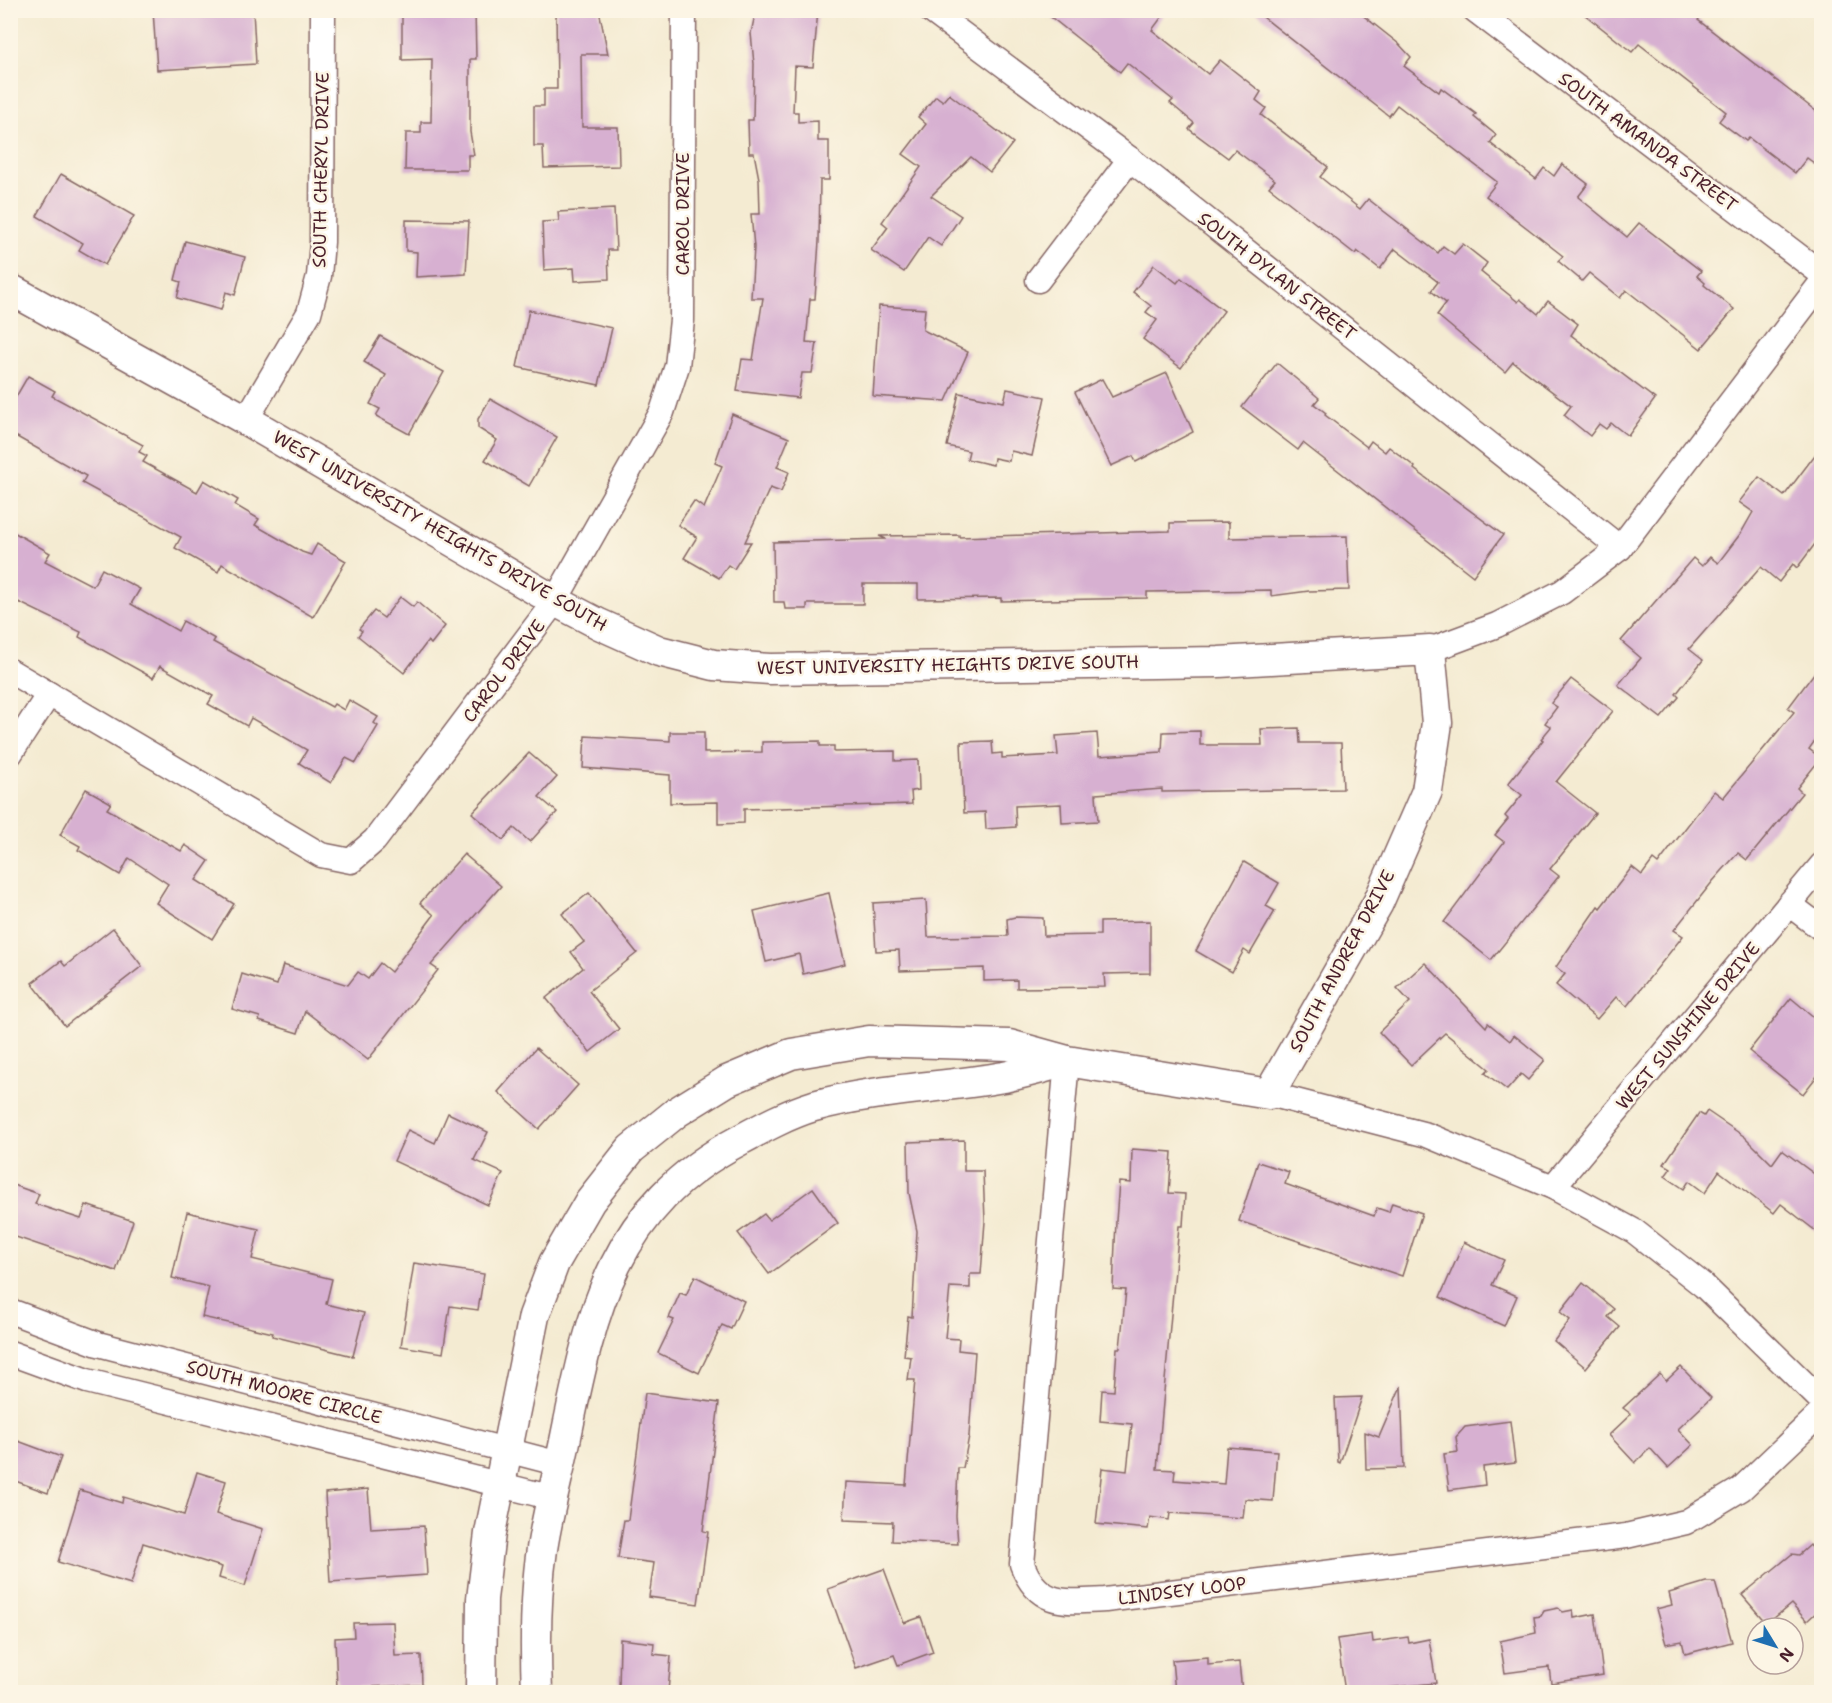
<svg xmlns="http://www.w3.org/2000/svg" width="1832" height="1703" viewBox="0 0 1832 1703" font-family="'Shantell Sans',sans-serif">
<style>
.building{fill:#d7b0d1}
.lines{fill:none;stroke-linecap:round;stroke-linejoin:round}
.minor-casing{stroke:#866665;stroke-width:27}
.tertiary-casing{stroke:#866665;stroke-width:33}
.minor{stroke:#fff;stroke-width:24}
.tertiary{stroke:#fff;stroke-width:30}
.labels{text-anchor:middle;stroke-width:5;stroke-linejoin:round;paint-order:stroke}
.street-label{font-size:18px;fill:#4a1f2b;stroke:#fcf5e5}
</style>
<rect width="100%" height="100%" fill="#fcf5e5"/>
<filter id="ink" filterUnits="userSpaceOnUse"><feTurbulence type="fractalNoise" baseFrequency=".0167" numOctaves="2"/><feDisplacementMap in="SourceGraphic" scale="12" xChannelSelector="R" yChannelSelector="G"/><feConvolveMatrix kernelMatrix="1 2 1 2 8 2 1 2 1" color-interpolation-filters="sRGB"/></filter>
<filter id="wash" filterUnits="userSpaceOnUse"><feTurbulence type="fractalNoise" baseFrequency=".008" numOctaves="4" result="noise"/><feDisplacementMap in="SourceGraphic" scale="24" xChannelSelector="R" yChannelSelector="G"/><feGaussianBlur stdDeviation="1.35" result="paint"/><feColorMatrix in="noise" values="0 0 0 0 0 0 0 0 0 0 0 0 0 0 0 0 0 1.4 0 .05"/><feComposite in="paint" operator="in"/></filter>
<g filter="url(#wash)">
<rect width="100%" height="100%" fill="#f4ebd2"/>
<g id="blocks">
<!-- building -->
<g class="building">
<polygon points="153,10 253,10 256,64 157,70"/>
<polygon points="402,10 475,10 476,59 470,59 470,132 474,155 468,155 468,170 405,170 406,133 421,133 421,122 431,122 432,59 402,60"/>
<polygon points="556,10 599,10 608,54 581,54 582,127 618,127 619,166 544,168 543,146 534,146 534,106 544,106 544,89 557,89"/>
<polygon points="756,10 818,10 813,67 795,66 793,112 798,112 798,122 818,121 818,141 829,141 829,180 820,180 819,241 815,299 810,299 806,342 817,343 812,373 802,373 798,398 737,391 742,359 753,360 763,298 751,298 754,247 751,214 760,214 759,179 754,153 749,153 748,120 753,120 754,64 751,33"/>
<polygon points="1042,10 1167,10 1152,30 1208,74 1220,60 1261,92 1256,100 1266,108 1261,115 1328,167 1320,177 1360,209 1368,199 1438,253 1443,246 1454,254 1463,244 1487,263 1481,272 1518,302 1520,299 1538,314 1548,301 1578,324 1571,335 1655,399 1628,436 1611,423 1606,429 1599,424 1590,436 1564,415 1571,406 1513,362 1505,372 1437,315 1446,303 1431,291 1438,282 1395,249 1380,269 1357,251 1355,254 1269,187 1275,180 1235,150 1228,158 1189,129 1194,123 1170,103 1173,100 1127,63 1120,72"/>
<polygon points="1254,10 1356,10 1399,44 1411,57 1404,66 1439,92 1441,88 1476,114 1474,117 1496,135 1490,143 1536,179 1544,168 1554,176 1562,164 1588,184 1578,197 1627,237 1639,223 1701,271 1697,276 1705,283 1704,285 1734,309 1701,349 1626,290 1620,298 1589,273 1582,281 1558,261 1563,256 1486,196 1497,182 1397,105 1389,116"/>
<polygon points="1579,10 1706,10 1698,20 1821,115 1821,168 1807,158 1795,173 1749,138 1746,141 1719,121 1726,112 1639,44 1632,52"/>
<polygon points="949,94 1013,143 990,172 971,157 931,196 961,216 941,246 928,237 904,272 871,250 888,227 882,222 921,167 903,154 926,124 918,117 936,96 943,101"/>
<polygon points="61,174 134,216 105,265 79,250 83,243 37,216"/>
<polygon points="614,209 616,250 608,250 609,279 575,281 574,268 544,270 542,222 559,221 558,212"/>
<polygon points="406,220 469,221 466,274 416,277 417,252 406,251"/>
<polygon points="185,241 245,257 235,295 226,292 221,310 177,298 181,282 175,280"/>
<polygon points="1154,265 1177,283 1181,278 1224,311 1181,368 1143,339 1157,320 1146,312 1151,306 1133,292"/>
<polygon points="879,306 925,309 923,330 968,352 946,401 873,396"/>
<polygon points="529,310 612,328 599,385 517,367"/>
<polygon points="380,336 444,372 409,434 376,416 380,409 370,404 386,375 364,362"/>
<polygon points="1277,363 1319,398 1314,404 1326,413 1325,415 1367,447 1371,441 1385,452 1389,447 1415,467 1414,469 1503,535 1473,576 1303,443 1298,450 1242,407"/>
<polygon points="1167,373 1193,432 1136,462 1133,456 1111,466 1075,392 1102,379 1112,397"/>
<polygon points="28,376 55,391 52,396 143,445 139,452 147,456 143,462 197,492 204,480 238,500 235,505 259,519 255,525 302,552 311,555 317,544 346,561 313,617 222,564 218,572 175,548 181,537 82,483 86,476 10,433 10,407"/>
<polygon points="1007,389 1045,397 1032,456 1011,451 1009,461 994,458 993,465 967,459 969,451 947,446 959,393 1004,402"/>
<polygon points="490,399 557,437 529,486 485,460 497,440 478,428 478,419"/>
<polygon points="732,414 789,438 777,467 789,472 781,492 770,488 745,542 751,542 734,569 728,565 719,578 684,558 697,537 678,525 694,501 704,508 722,466 715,463"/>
<polygon points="1821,447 1821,536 1797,568 1793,564 1779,582 1761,567 1689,649 1703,660 1676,694 1679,697 1661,718 1618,685 1641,658 1621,641 1693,558 1702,566 1710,557 1718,563 1741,533 1753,512 1739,502 1759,477 1784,496"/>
<polygon points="1229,522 1229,538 1347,536 1349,590 1309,591 1271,596 1271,590 1147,592 1147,598 1001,601 1001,598 918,599 918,584 863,584 863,604 807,604 807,609 785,609 784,602 774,602 773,542 886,539 879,536 959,535 959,537 1170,531 1170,523"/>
<polygon points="10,530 50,553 45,561 93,586 102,569 140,589 131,604 178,631 183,621 215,639 213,642 332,707 334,704 344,710 349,700 378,717 374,723 378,726 356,763 346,758 331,783 299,763 307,750 251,718 247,726 208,704 213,696 160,666 153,678 79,637 81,632 10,598"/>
<polygon points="400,597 413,607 417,602 445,626 431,644 428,641 404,673 358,636 362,631 359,629 374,611 384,618"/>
<polygon points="1821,664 1821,732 1809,749 1821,758 1797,788 1802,793 1747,860 1738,853 1713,881 1674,930 1683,936 1627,1006 1616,997 1597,1019 1556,985 1565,974 1556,967 1598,906 1600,908 1632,867 1642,875 1653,860 1658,864 1714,791 1723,798 1794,712 1788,708"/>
<polygon points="1571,679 1613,711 1556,782 1595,813 1550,869 1559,876 1491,960 1444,922 1504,842 1495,835 1508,819 1505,816 1522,795 1508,784 1543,740 1541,739 1551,727 1545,723 1557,707 1551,703"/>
<polygon points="1299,728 1300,743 1341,743 1343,789 1162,792 1162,789 1096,794 1098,821 1062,823 1061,804 1015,806 1016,827 986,829 985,812 964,813 961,742 992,741 993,754 1002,753 1002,758 1058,755 1056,736 1097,733 1099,756 1162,752 1163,732 1200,731 1200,745 1262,745 1261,729"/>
<polygon points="670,732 704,732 704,753 762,752 762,742 820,741 820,746 834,746 834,752 895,751 895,761 918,760 919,790 911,791 912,804 744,809 744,823 718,824 718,802 670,803 670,775 583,768 585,736 670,741"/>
<polygon points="529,753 557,777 539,797 557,812 530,842 514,828 503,840 472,813"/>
<polygon points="86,789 111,803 107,809 181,851 185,845 209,861 196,880 234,904 212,939 156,903 168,884 129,858 120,875 78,850 80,846 60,835"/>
<polygon points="464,854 501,886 431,965 438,970 368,1060 305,1011 298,1033 259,1021 260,1017 232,1009 242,974 277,985 283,965 348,985 358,972 368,979 380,963 391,972 434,915 420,903"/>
<polygon points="1244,862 1279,883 1266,906 1275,911 1250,954 1244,950 1232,972 1196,951"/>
<polygon points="589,893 637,953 589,991 619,1029 590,1052 546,998 583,968 571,952 584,942 562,914"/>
<polygon points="829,893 845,964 803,974 799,954 766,962 754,911"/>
<polygon points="926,900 928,937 1008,936 1007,919 1015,917 1043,918 1044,936 1100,935 1100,922 1150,921 1150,973 1104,974 1105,987 1017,988 1017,980 984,981 984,968 900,971 899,950 876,951 873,903"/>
<polygon points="113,928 142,966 65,1026 32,983 61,961 65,966"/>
<polygon points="1425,963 1486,1027 1488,1023 1510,1041 1514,1035 1545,1060 1528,1080 1521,1074 1507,1090 1485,1073 1489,1069 1445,1033 1411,1065 1379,1032 1410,1002 1397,988"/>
<polygon points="1791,998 1821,1023 1821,1071 1803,1094 1749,1051"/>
<polygon points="536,1048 578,1085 539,1129 498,1092"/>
<polygon points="1707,1111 1745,1137 1772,1164 1782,1150 1821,1179 1821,1235 1781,1204 1774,1213 1719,1171 1705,1193 1689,1181 1684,1189 1665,1176 1671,1168 1664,1164 1699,1113 1704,1116"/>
<polygon points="448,1113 488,1132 474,1160 503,1173 488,1205 394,1161 408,1130 435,1143"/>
<polygon points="964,1140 964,1171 983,1171 985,1221 981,1274 970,1274 970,1288 950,1287 945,1338 959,1339 958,1350 975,1352 969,1436 963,1468 958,1468 956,1516 958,1544 892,1541 893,1522 844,1520 846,1482 906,1485 915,1380 908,1380 911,1357 904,1356 908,1316 912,1317 917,1231 909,1193 908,1142"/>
<polygon points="1132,1149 1172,1152 1169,1193 1185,1194 1183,1226 1179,1226 1157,1469 1175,1470 1174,1480 1224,1484 1227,1447 1277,1451 1273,1501 1245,1499 1243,1518 1170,1513 1169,1520 1150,1517 1148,1529 1096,1524 1102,1468 1127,1471 1132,1424 1100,1421 1102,1390 1114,1391 1117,1348 1120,1348 1126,1290 1113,1289 1116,1221 1119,1182 1131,1183"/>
<polygon points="1258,1162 1289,1172 1285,1184 1374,1216 1377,1208 1389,1212 1392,1203 1422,1213 1402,1276 1239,1221"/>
<polygon points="10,1184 39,1194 35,1204 81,1219 86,1205 133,1221 116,1271 10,1235"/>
<polygon points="813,1188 838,1223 769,1274 738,1233 764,1214 769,1220"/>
<polygon points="187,1212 259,1229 252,1259 332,1279 326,1304 364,1313 353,1356 272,1336 273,1333 202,1317 209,1287 172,1278"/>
<polygon points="1464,1242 1504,1260 1492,1285 1517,1296 1504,1326 1440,1297"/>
<polygon points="414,1263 484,1274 478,1310 450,1306 443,1353 401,1346"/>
<polygon points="695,1276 744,1301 731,1329 722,1325 699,1373 658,1353 674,1320 669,1318 680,1293 686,1295"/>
<polygon points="1583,1283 1614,1309 1608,1317 1620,1327 1586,1368 1554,1341 1570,1320 1560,1312"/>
<polygon points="1681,1367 1711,1398 1678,1429 1693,1445 1668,1468 1650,1448 1635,1463 1609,1435 1631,1414 1623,1408 1660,1374 1666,1381"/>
<polygon points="1401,1386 1404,1468 1366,1469 1365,1432 1379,1437"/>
<polygon points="645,1393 719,1403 703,1531 708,1532 698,1604 649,1597 654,1563 618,1558 624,1520 628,1520"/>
<polygon points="1362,1397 1340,1463 1338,1462 1335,1398"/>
<polygon points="1510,1421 1515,1463 1483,1467 1485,1485 1449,1490 1444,1454 1458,1452 1456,1437 1465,1427"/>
<polygon points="10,1438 61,1457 48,1493 10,1479"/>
<polygon points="197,1472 226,1481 216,1514 263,1529 245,1586 219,1578 222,1567 143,1543 131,1584 58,1562 80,1490 122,1503 123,1497 184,1515"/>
<polygon points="368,1489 371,1529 424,1526 427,1575 330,1582 325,1493"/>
<polygon points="1810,1545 1821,1560 1821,1608 1807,1621 1791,1604 1767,1624 1742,1595 1792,1554 1799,1555"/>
<polygon points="884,1569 904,1623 921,1617 933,1652 898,1665 894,1655 856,1668 828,1589"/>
<polygon points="1706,1582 1715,1582 1732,1642 1685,1654 1682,1641 1666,1644 1656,1609 1672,1605 1669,1593"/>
<polygon points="1558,1608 1563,1612 1573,1610 1574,1618 1595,1614 1603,1675 1551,1683 1549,1667 1505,1673 1500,1641 1536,1633 1534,1617 1541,1616 1544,1611"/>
<polygon points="393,1622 395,1656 421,1655 422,1685 337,1688 335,1638 354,1637 353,1623"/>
<polygon points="1372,1634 1373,1642 1408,1637 1409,1643 1429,1639 1436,1683 1345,1692 1337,1639"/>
<polygon points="620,1639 654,1643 653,1654 671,1656 668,1692 619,1692"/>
<polygon points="1208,1657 1208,1665 1239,1662 1242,1692 1175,1692 1172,1660"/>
</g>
</g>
</g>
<g filter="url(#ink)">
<use href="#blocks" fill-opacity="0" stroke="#866665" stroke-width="1.5"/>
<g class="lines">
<!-- minor casing -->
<g class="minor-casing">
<g id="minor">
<polyline points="930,10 1130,159 1620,548"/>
<polyline points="1475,10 1822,274"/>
<polyline points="1038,280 1130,159"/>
<polyline points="246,420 309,313 319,276 322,242 323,10"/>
<polyline points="1430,650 1497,625 1562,592 1620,548 1822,282"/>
<polyline points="10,671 321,855 351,861 375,840 555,601 662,412 677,366 682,320 684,10"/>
<polyline points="10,754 49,694"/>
<polyline points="1789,904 1822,929"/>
<path d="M1067,1061L1022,1564C1038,1607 1065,1602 1105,1600L1626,1536L1686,1522L1741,1489L1822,1412"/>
<polyline points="1269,1094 1427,1135 1553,1187 1634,1231 1704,1286 1822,1401"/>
<polyline points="1553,1187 1822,865"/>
<polyline points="10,1311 98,1344 560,1464"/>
<polyline points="10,1353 87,1381 553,1498"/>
</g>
</g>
<!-- tertiary casing -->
<g class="tertiary-casing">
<g id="tertiary">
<polyline points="10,289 246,420 555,601 599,624 659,651 714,665 770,669 1219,662 1430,650 1437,723 1427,791 1378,903 1269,1094 1067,1061 1009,1045 869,1041 791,1054 727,1081 677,1112 631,1149 590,1201 554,1263 534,1316 490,1533 482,1599 481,1692"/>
<path d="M537,1692C535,1645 535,1597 542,1549C547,1516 556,1483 563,1451C591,1316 608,1210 740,1140C764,1127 788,1114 814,1106C876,1089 941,1088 1004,1077C1024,1073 1044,1067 1064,1062"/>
</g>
</g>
<!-- minor -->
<use href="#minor" class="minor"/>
<!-- tertiary -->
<use href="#tertiary" class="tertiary"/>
</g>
</g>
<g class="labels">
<!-- street labels -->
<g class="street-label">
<text transform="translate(1648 142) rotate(37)" y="6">SOUTH AMANDA STREET</text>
<text transform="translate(321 170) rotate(-89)" y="6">SOUTH CHERYL DRIVE</text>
<text transform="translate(683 214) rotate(-90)" y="6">CAROL DRIVE</text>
<text transform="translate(1277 276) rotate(38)" y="6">SOUTH DYLAN STREET</text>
<text transform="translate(440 531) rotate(30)" y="6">WEST UNIVERSITY HEIGHTS DRIVE SOUTH</text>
<text transform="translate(948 665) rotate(-1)" y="6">WEST UNIVERSITY HEIGHTS DRIVE SOUTH</text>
<text transform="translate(504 671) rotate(-53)" y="6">CAROL DRIVE</text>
<text transform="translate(1342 961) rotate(-62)" y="6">SOUTH ANDREA DRIVE</text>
<text transform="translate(1688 1026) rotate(-50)" y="6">WEST SUNSHINE DRIVE</text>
<text transform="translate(284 1392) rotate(15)" y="6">SOUTH MOORE CIRCLE</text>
<text transform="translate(1182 1591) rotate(-7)" y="6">LINDSEY LOOP</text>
</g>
</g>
<!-- margin -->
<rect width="1832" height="1703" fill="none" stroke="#fcf5e5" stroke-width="36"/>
<!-- north arrow -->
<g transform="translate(1775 1646) rotate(128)"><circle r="28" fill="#fcf5e5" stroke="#b59f9b" stroke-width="1.5"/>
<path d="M0-4.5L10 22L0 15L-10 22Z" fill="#1f6fb2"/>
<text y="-9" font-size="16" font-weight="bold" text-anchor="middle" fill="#4a1f2b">N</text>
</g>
</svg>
